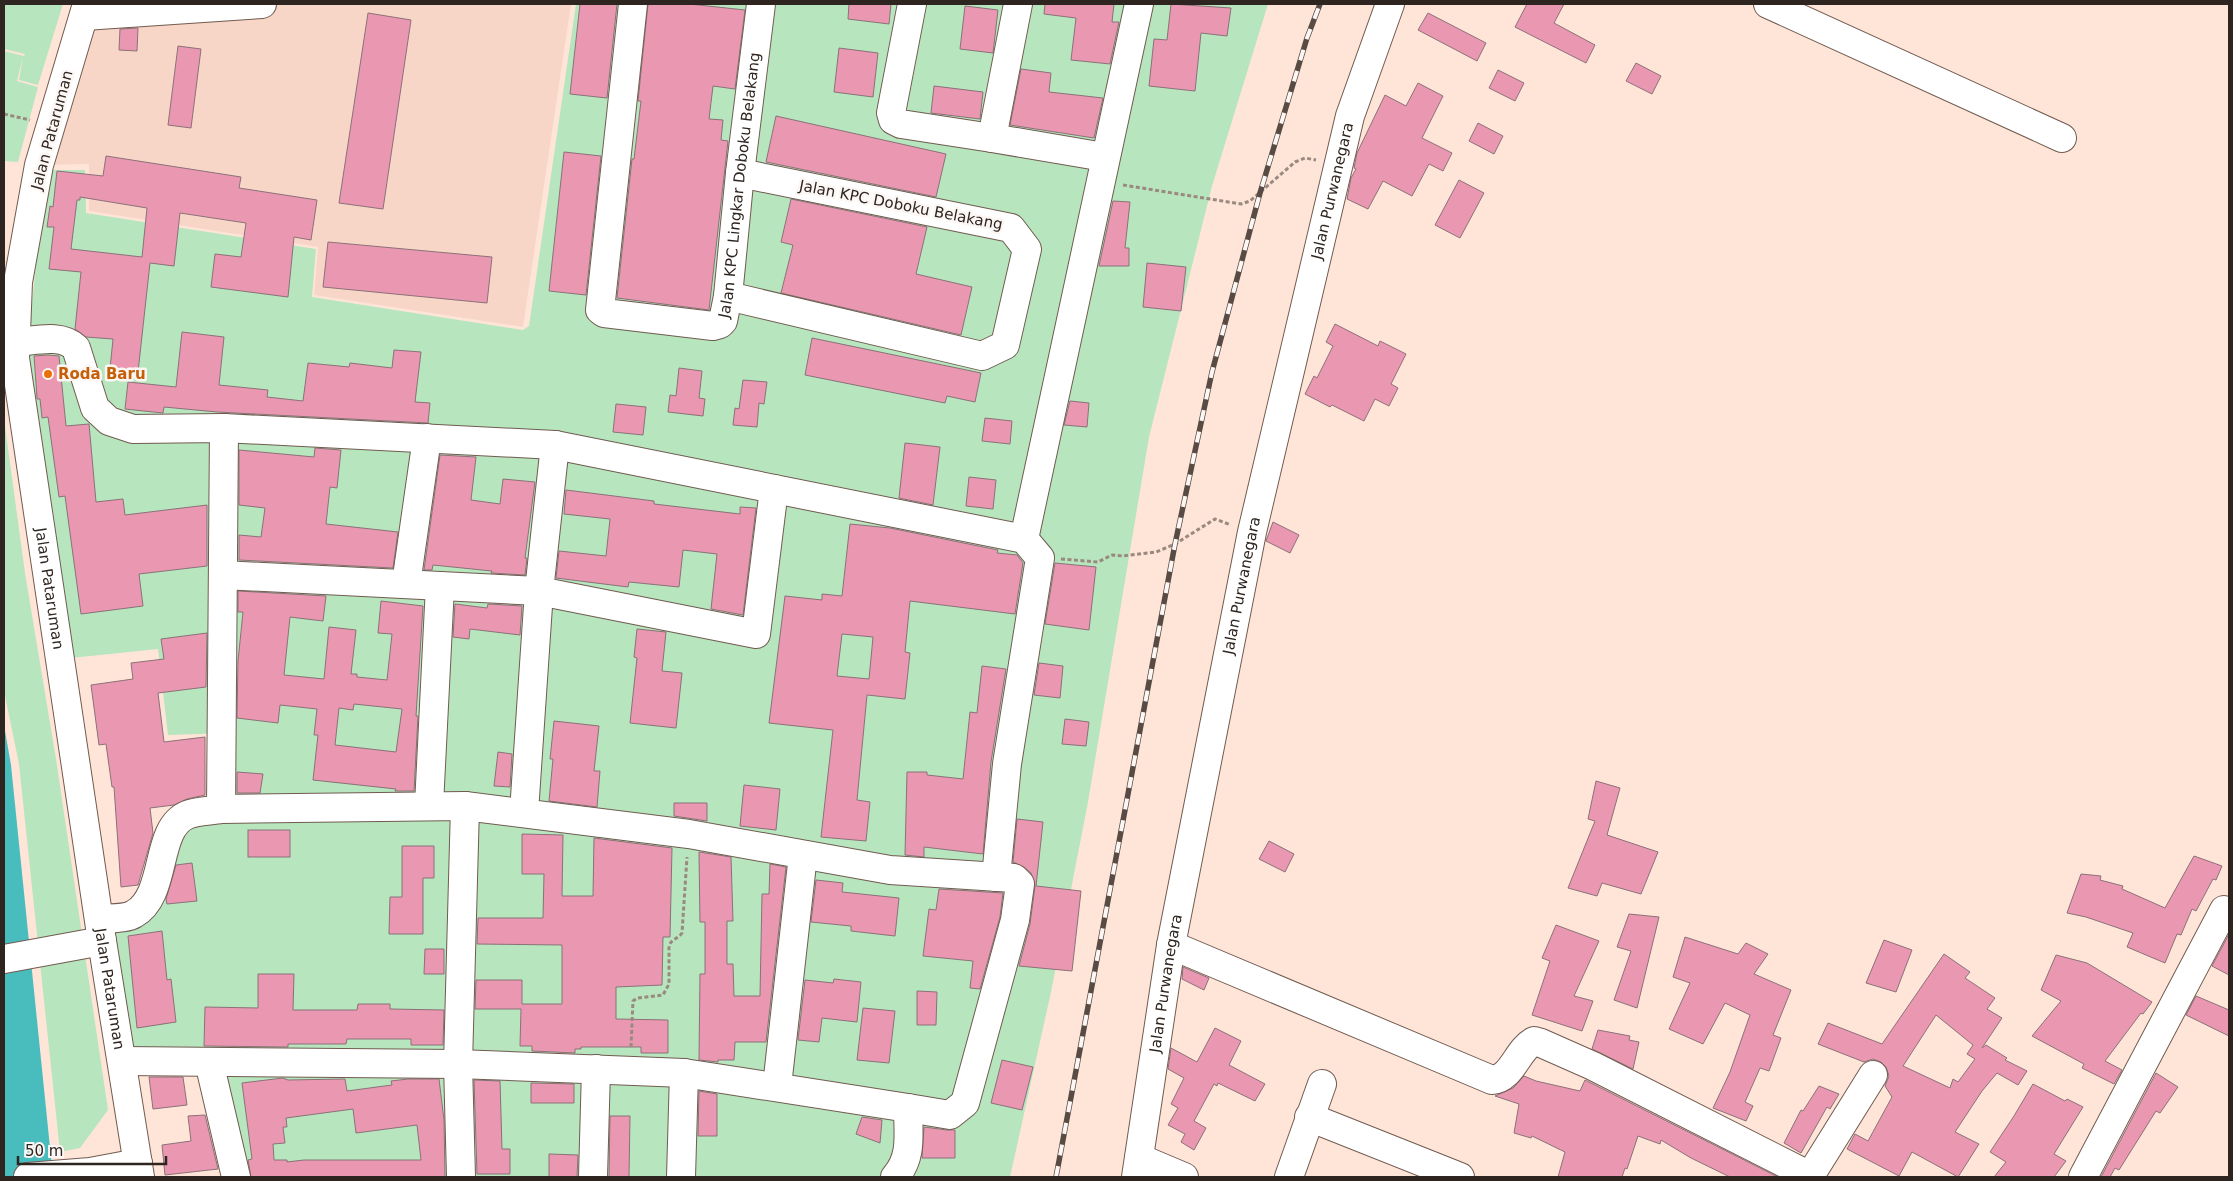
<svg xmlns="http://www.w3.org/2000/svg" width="2233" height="1181" viewBox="0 0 2233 1181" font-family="'DejaVu Sans',sans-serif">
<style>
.built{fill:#f8d6c7}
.green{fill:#b6e5be}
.water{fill:#49bdbe}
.building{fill:#ea98b2;stroke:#8b7178;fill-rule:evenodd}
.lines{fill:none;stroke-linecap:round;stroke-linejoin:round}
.minor-casing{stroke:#715b50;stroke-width:30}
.path{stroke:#9a897f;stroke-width:3;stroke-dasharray:4 2.5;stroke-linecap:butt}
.minor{stroke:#fff;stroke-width:28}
.rail-casing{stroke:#574b44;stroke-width:5.5}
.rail{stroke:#fcf7f4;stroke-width:4;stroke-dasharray:11;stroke-linecap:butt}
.food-dot{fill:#e8710a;stroke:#fcf7f4;stroke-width:2}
.labels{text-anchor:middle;stroke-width:5;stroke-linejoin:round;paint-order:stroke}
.street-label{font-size:15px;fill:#2e2520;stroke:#fcf7f4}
.food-label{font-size:15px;font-weight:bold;fill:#c56008;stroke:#fcf7f4;text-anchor:start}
</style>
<rect width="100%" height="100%" fill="#ffe5d8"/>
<!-- built -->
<polygon class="built" points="87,4 571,4 523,327 314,295 318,247 89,211 89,164 41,165"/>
<!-- green -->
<g class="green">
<polygon points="4,4 63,4 38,85 19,80 23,57 17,81 38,87 18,162 4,161 4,51 24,56 25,54 4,49"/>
<polygon points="576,4 1268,4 1212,186 1149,437 1088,802 1051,992 1010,1177 242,1177 216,1054 129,1053 114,932 177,837 200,819 230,819 228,733 168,735 158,649 71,658 26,359 46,170 85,170 86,213 316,249 312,297 523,330 529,326"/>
<polygon points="4,419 25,573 56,759 108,1110 80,1148 60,1152 19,764 4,691"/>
</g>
<!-- water -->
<polygon class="water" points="4,725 11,765 53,1177 4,1177"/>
<!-- building -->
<g class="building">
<polygon points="580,4 617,4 607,98 570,94"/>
<polygon points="648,4 689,4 745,10 735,89 713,86 709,119 723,120 721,140 728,141 709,310 617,298 632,159 634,159 641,101 638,101"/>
<polygon points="849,4 891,4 889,24 848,19"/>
<polygon points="1045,4 1114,4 1112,22 1119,22 1110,64 1071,60 1076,18 1044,14"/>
<polygon points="1171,4 1231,8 1227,36 1201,33 1195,91 1149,86 1154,39 1167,40"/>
<polygon points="1527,4 1564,4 1554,23 1595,45 1586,63 1515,27"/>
<polygon points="965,6 998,10 993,53 960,49"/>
<polygon points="368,13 411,20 383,209 339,203"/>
<polygon points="1428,13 1486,43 1477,61 1418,30"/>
<polygon points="138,28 137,51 119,50 120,29"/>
<polygon points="178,46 201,49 191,128 168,125"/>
<polygon points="839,48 878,53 873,97 834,92"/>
<polygon points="1636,63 1661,76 1652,94 1626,81"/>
<polygon points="1021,69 1051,73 1049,92 1103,98 1094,138 1010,125"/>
<polygon points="1498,70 1524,83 1515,101 1489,88"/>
<polygon points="1418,83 1443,96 1422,138 1452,153 1443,171 1429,164 1412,196 1383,181 1368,209 1347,199 1351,178 1356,169 1354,168 1357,153 1385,95 1406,106"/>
<polygon points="934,86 983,92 980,119 931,113"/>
<polygon points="776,116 946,154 936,197 766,162"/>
<polygon points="1478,123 1503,136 1494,154 1469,141"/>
<polygon points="564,152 601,156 586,295 549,291"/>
<path d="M106,156L241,177L239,188L317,200L311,240L294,237L288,297L211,287L215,254L241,257L246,223L180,213L174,266L150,263L138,372L110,369L113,339L86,337L75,329L81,272L49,269L54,227H47L50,206L53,207L57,171L103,176ZM80,197L147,208L142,257L71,249L77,200H80Z"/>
<polygon points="1459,180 1484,193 1460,238 1435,225"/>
<polygon points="791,199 927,227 916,274 972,287 961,335 781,293 793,245 781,242"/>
<polygon points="1113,201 1130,202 1125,248 1129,248 1129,266 1099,266"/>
<polygon points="328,242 492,257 487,303 323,287"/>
<polygon points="1147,263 1186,267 1181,311 1143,307"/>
<polygon points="1335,324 1378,346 1380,341 1406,354 1391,384 1398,388 1389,406 1375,399 1364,421 1332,405 1330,407 1305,394 1314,376 1317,378 1333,346 1326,342"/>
<polygon points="182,332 224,337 219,385 268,390 267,397 303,401 308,363 349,367 350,363 392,368 394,350 421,352 415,402 430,403 428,423 217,412 164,407 163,413 125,409 128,382 176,387"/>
<polygon points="812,338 981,373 975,402 947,396 945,403 805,375"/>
<polygon points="48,355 59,356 66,426 89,424 96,502 123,499 125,515 207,505 207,566 139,574 143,606 81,614 65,496 59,497 48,417 42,418 40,399 37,399 37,397 34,356"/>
<polygon points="679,368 702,371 699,398 705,399 703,416 668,412 670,395 676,396"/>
<polygon points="743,380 767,382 764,404 759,403 757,427 733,425 735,408 739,409"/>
<polygon points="1070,401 1089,403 1087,427 1064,425"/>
<polygon points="616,404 646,407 643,435 613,432"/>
<polygon points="985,418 1012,421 1010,444 982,441"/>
<polygon points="905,443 940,447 933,505 899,498"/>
<polygon points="315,448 341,450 337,488 330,487 326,524 398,532 393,568 239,560 239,535 261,537 265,508 239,505 239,450 314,457"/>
<polygon points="440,455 476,457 471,500 500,504 503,479 535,482 525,558 527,558 525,575 491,573 492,571 433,565 432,570 424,570"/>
<polygon points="969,477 996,480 993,509 966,506"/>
<polygon points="566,490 654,501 654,504 740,514 740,507 756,508 743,615 711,609 717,554 683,550 679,587 629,582 628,587 556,578 559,551 606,556 610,519 564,514"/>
<polygon points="1273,522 1299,535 1290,553 1266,541"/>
<path d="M850,524L890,528L998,550L997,553L1017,555L1023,563L1015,614L910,601L905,652L910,653L905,699L867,695L857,800L870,802L866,841L821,837L833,730L769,723L785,596L822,600V594L842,596ZM842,634L873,637L869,679L837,676Z"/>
<polygon points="1055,563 1096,567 1089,630 1045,624"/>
<path d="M238,591L326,596L323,621L290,617L284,675L324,679L329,627L356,630L351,674H357V677L387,680L392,634L378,633L381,601L423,606L416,716H418L414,791H395L396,789L313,780L318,735H314L317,709L280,705L278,723L237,718L238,661L243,612H238ZM354,704L402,709L396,752L335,745L339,708L353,710Z"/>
<polygon points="455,604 487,608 488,604 522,606 520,635 470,629 469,639 453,637"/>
<polygon points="637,629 666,632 662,671 682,673 676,728 630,723 637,658 634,657"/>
<polygon points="207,633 206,687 158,693 164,742 205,737 205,795 187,799 174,805 150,808 153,833 138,885 121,887 114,787 112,787 106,744 99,745 91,685 133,679 131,663 164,659 161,639"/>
<polygon points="1039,663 1063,666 1060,698 1034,695"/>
<polygon points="982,666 1006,669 991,762 983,854 924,847 924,857 905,855 907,772 927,772 927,775 963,779 970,712 977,713"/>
<polygon points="1065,719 1089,722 1086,746 1062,744"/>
<polygon points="554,721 599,726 594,771 600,771 597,807 549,801 553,759 550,759"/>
<polygon points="498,752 512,754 510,787 494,786"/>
<polygon points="237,772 263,774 260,793 237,793"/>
<polygon points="1596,781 1620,788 1607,835 1658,852 1641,894 1602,883 1597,896 1568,888 1595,821 1588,819"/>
<polygon points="744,785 780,789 776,830 740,826"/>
<polygon points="674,803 707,803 707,821 674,816"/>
<polygon points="1017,819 1043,822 1036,886 1081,891 1072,971 1019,966 1030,924 1035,886 1031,873 1024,867 1013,862"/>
<rect x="248" y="830" width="42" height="27"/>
<polygon points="522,834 563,835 562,896 593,896 594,838 672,848 670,937 663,937 662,985 616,987 616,1019 668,1020 668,1053 641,1053 641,1047 581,1047 581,1049 575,1049 575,1053 532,1051 532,1046 520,1046 521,1009 475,1009 476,980 522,980 522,1004 562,1004 562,945 477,944 478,918 543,918 544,874 522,874"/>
<polygon points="1269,841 1294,854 1285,872 1259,859"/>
<polygon points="402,846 434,846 434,878 423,878 423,934 389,934 390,897 402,897"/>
<polygon points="699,852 731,857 733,921 727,921 727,964 733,964 734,996 760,996 762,894 769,894 770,864 786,867 766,1042 735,1042 734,1060 718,1060 718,1062 699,1060 700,974 705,974 705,922 700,922"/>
<polygon points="2194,856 2222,866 2216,880 2213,879 2196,911 2192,909 2181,935 2177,934 2165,963 2127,947 2133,933 2086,917 2067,913 2081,874 2101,876 2100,880 2123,886 2122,889 2165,908"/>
<polygon points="192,863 197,901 167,904 166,899 176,865"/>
<polygon points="816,880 843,883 842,892 899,898 895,936 851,931 851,926 811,922"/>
<polygon points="939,889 1003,893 1000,917 980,989 970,988 973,961 923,956 929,909 936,910"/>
<polygon points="1629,914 1659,917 1637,1008 1614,1000 1631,951 1617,947"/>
<polygon points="1556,925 1599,941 1574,996 1593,1001 1582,1031 1532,1015 1550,961 1542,958"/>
<polygon points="162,931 167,980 171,979 176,1022 137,1028 128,936"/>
<polygon points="2229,934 2229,975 2212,966"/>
<polygon points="1685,937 1738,954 1746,943 1768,954 1754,974 1791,990 1773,1035 1781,1038 1769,1071 1760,1068 1745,1102 1753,1106 1746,1121 1713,1108 1730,1072 1750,1015 1725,1003 1703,1044 1669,1029 1690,983 1673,977"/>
<polygon points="1884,940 1912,950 1896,992 1866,983"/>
<polygon points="425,949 444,949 444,974 424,974"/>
<path d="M1944,954L1970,972L1965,978L1995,998L1987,1009L2002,1018L1982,1048L1986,1045L2007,1058L2005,1060L2027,1071L2018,1085L1997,1073L1982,1091L1955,1132L1979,1144L1958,1177L1912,1152L1899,1176L1847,1149L1855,1134L1868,1141L1892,1097L1885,1086L1889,1076L1886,1067L1881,1062L1873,1059L1864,1062L1818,1044L1828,1023L1882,1044ZM1936,1015L1973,1045L1967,1054L1975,1059L1958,1082L1953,1079L1950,1088L1903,1066Z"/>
<polygon points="2056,955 2087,963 2152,1002 2143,1014 2141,1013 2105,1061 2122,1070 2114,1084 2082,1068 2084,1064 2032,1036 2061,1001 2041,990"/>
<polygon points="1183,967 1209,978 1204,990 1182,979"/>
<polygon points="258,974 294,974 293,1010 357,1010 358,1004 390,1004 390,1009 444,1010 443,1045 411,1045 411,1039 347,1039 346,1044 288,1044 288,1047 204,1046 205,1007 258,1008"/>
<polygon points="834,979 861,982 857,1022 822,1018 819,1042 798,1040 805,980 833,983"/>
<polygon points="917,991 937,992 936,1025 917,1025"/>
<polygon points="2196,996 2229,1010 2229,1036 2186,1015"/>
<polygon points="863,1008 895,1011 889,1063 857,1060"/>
<polygon points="1215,1028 1241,1041 1229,1065 1265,1084 1255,1101 1218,1083 1217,1086 1214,1084 1194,1121 1206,1128 1194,1150 1181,1142 1185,1134 1168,1125 1178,1108 1171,1104 1184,1078 1168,1069 1171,1048 1197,1062"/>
<polygon points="1598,1030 1630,1036 1629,1040 1639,1042 1633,1069 1592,1049"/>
<polygon points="1002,1060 1033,1067 1022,1110 991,1103"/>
<polygon points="2156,1073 2178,1087 2160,1113 2156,1111 2119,1170 2115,1168 2110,1177 2101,1177"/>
<polygon points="1524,1076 1536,1081 1580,1091 1585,1080 1778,1177 1730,1177 1691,1158 1661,1140 1660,1144 1638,1136 1627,1169 1625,1168 1622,1177 1558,1177 1565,1152 1532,1136 1531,1138 1514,1133 1519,1104 1495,1096 1513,1088"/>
<polygon points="149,1077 183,1077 187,1105 153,1109"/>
<path d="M283,1078L288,1080L345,1079L347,1091L392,1085L391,1081L408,1079H439L444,1120L445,1177H251L248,1160L252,1159L242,1083ZM353,1109L356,1133L417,1125L421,1160H304L287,1162V1160H274L273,1144L285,1143L283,1127H287L286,1118Z"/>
<polygon points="474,1080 500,1081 502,1149 510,1149 510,1174 477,1174"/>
<polygon points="531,1083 574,1084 574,1103 531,1103"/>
<polygon points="2033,1084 2065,1101 2067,1099 2083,1107 2054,1154 2066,1161 2054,1177 1994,1177 2006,1162 1990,1152 2014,1116"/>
<polygon points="1819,1086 1839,1094 1830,1109 1827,1107 1801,1153 1784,1143 1801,1110 1803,1111"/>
<polygon points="699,1091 717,1094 717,1136 698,1136"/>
<polygon points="205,1115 218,1169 165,1175 162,1145 191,1141 188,1116"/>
<polygon points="610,1116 630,1116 629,1177 609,1177"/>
<polygon points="862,1117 882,1120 880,1143 856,1134"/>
<polygon points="924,1127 947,1130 955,1130 955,1158 922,1158"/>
<polygon points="549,1154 578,1155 577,1177 549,1177"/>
</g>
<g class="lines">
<!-- minor casing -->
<g class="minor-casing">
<g id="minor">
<path id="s1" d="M87,4L39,165L18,282L15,358L102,941L140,1177"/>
<path id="s2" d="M633,4L600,310L604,313L713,326L720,324L723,321L728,296L740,173L761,4"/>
<polyline points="912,4 891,113 893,120 901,124 992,138"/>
<polyline points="1018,4 992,138 1104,157"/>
<polyline points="1768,4 2062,138"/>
<polyline points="84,16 262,4"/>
<polyline points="728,296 982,356 1005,345 1027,249 1011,228 740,173"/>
<path d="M16,342C35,341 61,333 76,348L95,408L109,421L133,429L224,428L555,445L1024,539L1040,558L1007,764L996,877"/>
<polyline points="1024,539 1139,4"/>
<polyline points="223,575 539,591 756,634 774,489"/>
<polyline points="406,584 427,438"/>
<polyline points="429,805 440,586"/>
<polyline points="221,809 224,428"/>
<polyline points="524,812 539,591 555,445"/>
<path d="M100,919C110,918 126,919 134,914C168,895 154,829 187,815C196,811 210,811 221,809L465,806L689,834L890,870L1014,878L1020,884L1015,920L965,1103L950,1115L908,1108"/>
<path d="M1171,945L1492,1080C1512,1079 1517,1050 1534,1041L1541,1043L1593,1066L1812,1177"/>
<polyline points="4,959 102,941"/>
<path d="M122,1061L458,1064L684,1073L908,1108C908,1133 913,1157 895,1177"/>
<polyline points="209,1062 236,1177"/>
<polyline points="777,1086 803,855"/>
<polyline points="1309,1117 1460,1177"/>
<polyline points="1139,1158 1184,1177"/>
<polyline points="1810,1176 1873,1075"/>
<polyline points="28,1177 90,1172 138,1163"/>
<polyline points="461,1177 458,1064 465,806"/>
<polyline points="593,1177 596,1069"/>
<polyline points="681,1177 684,1073"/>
<path id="s3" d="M1136,1177L1171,945L1252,532L1350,116L1390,4"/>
<polyline points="1289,1177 1322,1084"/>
<polyline points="2083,1177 2224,910"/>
</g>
</g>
<!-- path -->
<g class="path">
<polyline points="4,114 30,120"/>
<polyline points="1123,185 1241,204 1250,201 1295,162 1305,158 1316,160"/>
<polyline points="1061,559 1098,562 1112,555 1123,556 1156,552 1175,544 1215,519 1231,525"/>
<path d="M631,1047L633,1001L637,998L663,995L669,984V946C671,939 678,939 682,933L687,857"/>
</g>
<!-- minor -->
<use href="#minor" class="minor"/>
<!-- rail casing -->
<g class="rail-casing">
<polyline id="rail" points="1056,1177 1175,544 1212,372 1260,193 1307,38 1320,4"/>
</g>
<!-- rail -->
<use href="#rail" class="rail"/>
</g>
<!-- markers -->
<circle class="food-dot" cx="48" cy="374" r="5"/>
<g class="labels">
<!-- street labels -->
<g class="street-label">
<text transform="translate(52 130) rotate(-75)" y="5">Jalan Pataruman</text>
<text dy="5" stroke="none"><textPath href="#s2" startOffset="571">Jalan KPC Lingkar Doboku Belakang</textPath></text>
<text dy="5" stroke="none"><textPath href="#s3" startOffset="1006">Jalan Purwanegara</textPath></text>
<text transform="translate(901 205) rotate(11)" y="5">Jalan KPC Doboku Belakang</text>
<text dy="5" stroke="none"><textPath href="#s3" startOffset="601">Jalan Purwanegara</textPath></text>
<text dy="5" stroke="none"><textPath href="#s1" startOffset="596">Jalan Pataruman</textPath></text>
<text dy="5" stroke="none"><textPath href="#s3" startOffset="196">Jalan Purwanegara</textPath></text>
<text dy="5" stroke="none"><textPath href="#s1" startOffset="1001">Jalan Pataruman</textPath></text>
</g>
<!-- food labels -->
<g class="food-label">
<text x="58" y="379">Roda Baru</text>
</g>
</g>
<!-- border -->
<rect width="2233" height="1181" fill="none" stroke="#2e2520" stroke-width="10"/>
<!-- scale -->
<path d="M18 1156v8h148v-8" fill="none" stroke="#2e2520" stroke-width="2.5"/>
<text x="25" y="1156" font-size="15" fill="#2e2520" stroke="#fcf7f4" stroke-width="4" paint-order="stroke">50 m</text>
</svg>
